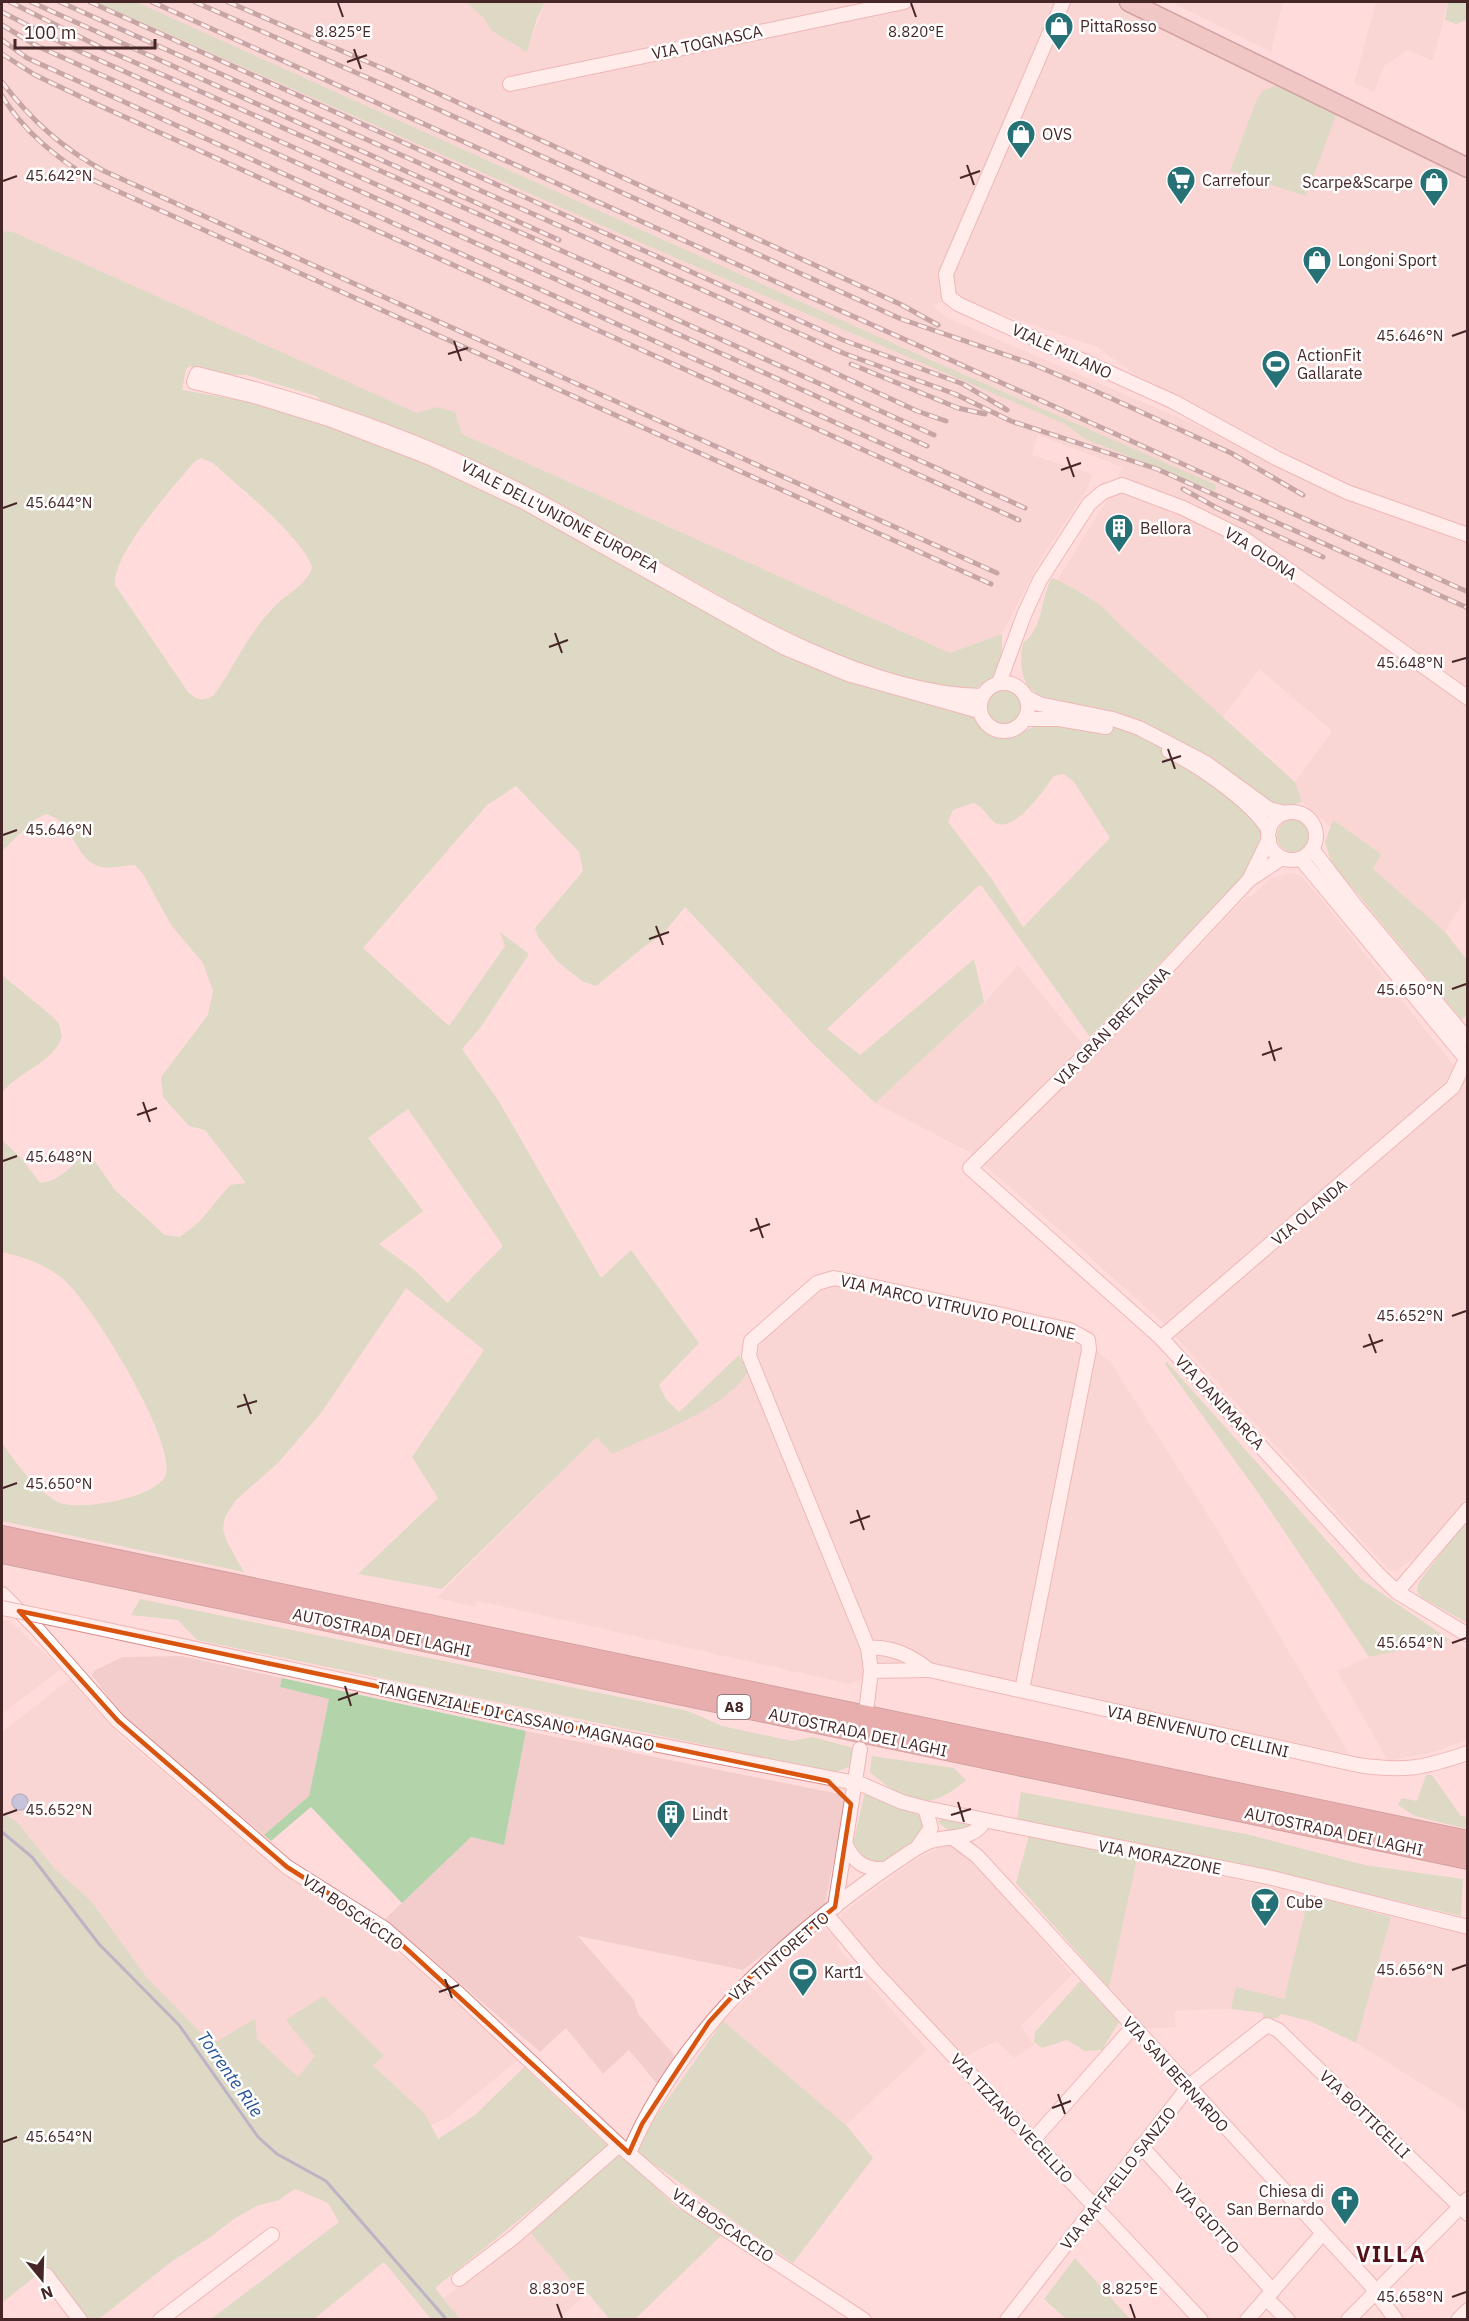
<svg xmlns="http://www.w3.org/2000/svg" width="1469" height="2321" viewBox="0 0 1469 2321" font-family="'IBM Plex Sans',sans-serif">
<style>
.built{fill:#f2cdcc}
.green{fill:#b3d4ab;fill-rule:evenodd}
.water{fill:#81a6e0;stroke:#6f80a8;stroke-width:1.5}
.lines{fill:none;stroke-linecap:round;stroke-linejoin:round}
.stream{stroke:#6f80a8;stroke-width:3}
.minor-casing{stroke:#da8a8a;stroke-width:16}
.major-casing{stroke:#9c5a5b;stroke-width:21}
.highway-casing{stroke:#9c5a5b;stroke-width:22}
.minor{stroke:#fff;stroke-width:14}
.major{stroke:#e0adad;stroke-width:18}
.highway{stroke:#cb7677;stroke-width:20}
.rail-casing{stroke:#846363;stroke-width:5}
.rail{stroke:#fff;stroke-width:3;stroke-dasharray:9;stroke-linecap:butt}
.minor-bridge-casing{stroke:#da8a8a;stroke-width:16;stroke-linecap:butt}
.minor-bridge{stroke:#fff;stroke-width:14}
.marked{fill:none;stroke:#d8540f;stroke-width:4.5;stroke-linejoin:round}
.ticks{fill:none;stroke:#462626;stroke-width:2}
.labels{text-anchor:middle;stroke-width:5;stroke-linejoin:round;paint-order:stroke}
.shield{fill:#fff;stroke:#7e6767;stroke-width:1.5}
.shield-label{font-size:15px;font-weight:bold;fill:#462626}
.poi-label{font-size:16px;fill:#462626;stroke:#fff;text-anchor:start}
.street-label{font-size:16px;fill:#462626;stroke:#fff}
.water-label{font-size:18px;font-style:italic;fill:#27539a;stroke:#fff}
.district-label{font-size:22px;font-weight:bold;letter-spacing:1.5px;fill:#551119;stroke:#fff}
.ticks-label{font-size:15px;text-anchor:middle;fill:#462626;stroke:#fff;stroke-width:5;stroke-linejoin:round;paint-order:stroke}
</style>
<rect width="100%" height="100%" fill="#ffdcdb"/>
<!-- built -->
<g class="built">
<polygon points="2,2 96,2 669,255 1065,424 1085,439 1214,491 1215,485 908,350 136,2 466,2 483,17 492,31 527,51 545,2 1111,2 1261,70 1467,174 1467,529 1352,488 1133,373 1097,347 955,298 932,305 946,317 1203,428 1343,496 1467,544 1467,896 1445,932 1373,869 1381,854 1333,820 1330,827 1302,802 1295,782 1332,731 1259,669 1222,718 1119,624 1111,614 1091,599 1057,580 1110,495 1122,467 1038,435 1032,455 1092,474 1088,488 1042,557 1002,634 950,653 462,434 455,412 437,407 417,414 13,232 2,231"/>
<polygon points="1171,2 1283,2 1271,52"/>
<polygon points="1376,2 1448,2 1433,61 1408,50 1384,66 1374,92 1354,83"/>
<polygon points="1291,873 1301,876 1318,895 1467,1082 1467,1499 1416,1559 1410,1560 1397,1572 1389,1570 1161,1321 1072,1241 969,1152 875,1103 984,1003 1018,965 1093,1057 1247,896 1252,896 1271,878"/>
<polygon points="840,1285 1083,1338 1111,1363 1215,1526 1349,1754 899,1662 850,1684 478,1601 475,1607 436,1598 598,1436 612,1454 742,1381 765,1337 819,1293 829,1286"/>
<polygon points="2,1620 10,1621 61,1669 2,1714"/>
<polygon points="1450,1640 1467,1649 1467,1740 1433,1752 1388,1761 1337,1671 1369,1657"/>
<polygon points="181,1656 282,1678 280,1687 329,1699 309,1796 264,1835 125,1721 92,1675 95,1670 123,1657"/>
<polygon points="71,1678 119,1735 272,1864 411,1963 519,2059 447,2118 431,2125 425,2114 373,2064 384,2056 315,2056 298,2077 257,2039 212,2044 148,1979 91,1901 55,1869 17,1822 2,1812 2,1732"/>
<polygon points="526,1731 839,1794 846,1804 824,1908 743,1970 578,1936 634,2000 638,2014 677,2058 659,2086 629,2050 603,2074 566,2028 540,2052 385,1919 471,1837 504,1845"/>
<polygon points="949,1843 961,1847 1072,1975 1021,2026 1034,2045 1015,2058 996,2041 964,2057 842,1925 841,1914 916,1859"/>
<polygon points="1137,1859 1309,1895 1284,1999 1236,1987 1231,2009 1174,2011 1176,2027 1144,2029 1109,1988"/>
<polygon points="1391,1917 1467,1935 1467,2112 1356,2043"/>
<polygon points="822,1928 836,1935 838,1948 927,2050 846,2125 723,2021"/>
<polygon points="531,2233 584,2296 558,2320 460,2319 444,2298"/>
</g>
<!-- green -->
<g class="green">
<polygon points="96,2 136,2 908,350 1216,485 1215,491 1085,439 1065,424 669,255"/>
<polygon points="466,2 545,2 537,18 527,52 492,31 483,17"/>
<polygon points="1448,2 1467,2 1467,20 1456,24 1445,20"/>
<polygon points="1275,86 1334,106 1337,112 1306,196 1230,171 1257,99 1264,90"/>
<path d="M2,231L13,232L417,413L437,407L455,412L462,434L950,653L1002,634V652L1005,654L1001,668L992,678L973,690L925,685L866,667L788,634L637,549L324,404L316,396L247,375L219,374L192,369L191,365L186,369L182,390L261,404L368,438L451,472L840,676L972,716L983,729L1001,739C1027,733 1046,721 1066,703C1059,701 1050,700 1043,697C1020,687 1019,664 1023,643C1044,628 1040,598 1052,578L1057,580C1080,592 1103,603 1119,624L1295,782L1302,802L1276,809L1259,839L1261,856L1090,1037L981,885L977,887L827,1029L860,1055L974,959L984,1002L875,1103L813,1044L685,907L662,935L645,946L596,986L582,981L558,962L538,937L535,928L583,871L579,852L516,786L487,805L363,948L449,1026L505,946L500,932L529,954L480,1028L462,1049L498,1100L601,1278L631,1250L699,1343L659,1385L666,1399L679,1412L739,1355L748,1372C724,1410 652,1435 612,1454L597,1437L442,1589L358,1574L438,1498L412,1457L484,1350L406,1288L321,1413L278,1463L236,1500L225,1517L223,1529L227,1542L244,1572L2,1521V1443C17,1464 34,1489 58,1502C77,1512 159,1498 166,1474C175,1439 91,1302 63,1279C45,1264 24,1257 2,1252V1140L22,1159L40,1183C61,1181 74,1164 87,1150L115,1190L165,1235L180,1237L199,1222L230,1185L246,1183L205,1130L189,1126L163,1097L161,1077L208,1015L213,991L203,963L171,925L143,874L135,865C123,865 109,870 98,866C73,857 74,821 46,814L34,820L2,851ZM201,458L213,463C237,485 304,539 312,567C308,584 285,595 274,607C249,632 234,667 214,695C203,702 197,700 188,692L115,585C112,554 174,486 195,461ZM1064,774L1074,782L1110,838L1023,927L991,878L948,822L953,810L973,803C983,806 987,816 994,822C1014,836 1045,788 1054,776ZM408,1109L503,1246L447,1303L417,1272L379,1244L423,1211L368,1138Z"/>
<circle cx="1004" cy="708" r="19"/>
<polygon points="1333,820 1381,854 1373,869 1445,932 1467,960 1467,1014 1462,1020 1331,862 1325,842"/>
<circle cx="1293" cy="836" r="16"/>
<path d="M2,975L53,1017L59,1024L62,1036C55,1062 17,1072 2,1093Z"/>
<polygon points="1167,1362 1361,1579 1450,1640 1369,1657 1259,1494 1165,1364"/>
<polygon points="1467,1519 1467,1623 1421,1597 1417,1591 1419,1582"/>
<polygon points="140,1599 688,1711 722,1726 792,1741 813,1737 857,1749 853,1765 836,1772 197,1640 178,1620 131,1615"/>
<polygon points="282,1678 526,1731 504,1845 471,1837 402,1903 311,1807 271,1841 264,1835 309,1796 329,1699 280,1687"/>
<path d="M872,1756L954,1768L966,1780C926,1815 906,1803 870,1772Z"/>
<polygon points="1426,1775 1432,1775 1461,1816 1467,1817 1467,1829 1415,1816 1398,1805 1402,1798 1417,1801"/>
<path d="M865,1792H870C886,1807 905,1808 924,1818L926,1834L884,1863H870L853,1844Z"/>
<polygon points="1021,1792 1246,1834 1365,1865 1463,1879 1461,1916 1251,1866 1017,1820"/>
<polygon points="2,1812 17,1822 55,1869 91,1901 148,1979 212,2044 255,2019 257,2039 298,2077 315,2056 286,2020 323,1996 384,2056 373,2065 425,2114 438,2139 475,2115 524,2067 609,2147 435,2288 460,2319 431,2319 384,2262 314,2319 211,2319 339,2222 328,2203 295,2189 277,2201 258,2205 234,2219 212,2236 171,2262 99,2319 87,2319 48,2266 2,2303"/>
<polygon points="944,1816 970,1822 973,1827 952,1834 938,1822"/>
<polygon points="1029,1835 1137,1859 1109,1988 1016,1883"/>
<polygon points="1309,1895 1391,1917 1356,2043 1310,2021 1281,2014 1277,2018 1263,2020 1263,2013 1231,2009 1236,1987 1284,1999"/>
<polygon points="1080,1981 1119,2022 1102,2050 1085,2051 1067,2040 1042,2048 1034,2042 1035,2032"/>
<polygon points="723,2021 846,2125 873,2158 793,2263 638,2153 639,2140"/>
<polygon points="615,2156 623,2156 676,2207 723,2234 635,2319 610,2320 588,2293 584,2296 531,2233"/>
<polygon points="1075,2258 1130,2319 1066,2319 1044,2299"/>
</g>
<!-- water -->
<circle class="water" cx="20" cy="1802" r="8"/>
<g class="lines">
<!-- stream -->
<polyline class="stream" points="2,1832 32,1857 99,1944 179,2025 258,2137 277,2154 326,2181 447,2320"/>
<!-- minor casing -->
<g class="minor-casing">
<g id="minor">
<polyline points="1063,2 946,274 949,297 958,304 1174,402 1276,458 1347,492 1468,535"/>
<polyline points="510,84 904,2"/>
<circle cx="1004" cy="707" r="24"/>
<polyline points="999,683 1024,615 1040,580 1089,504 1103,492 1122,485 1183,508 1242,537 1468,698"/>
<polyline points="1026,697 1039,704 1113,719 1139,728 1206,763 1269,809 1286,813"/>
<path d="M979,711L848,674L783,647L524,502L428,457L329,419L254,396L194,382L197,374C312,402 426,441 531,497C660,565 836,694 982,696"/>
<polyline points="1025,719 1059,719 1106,727"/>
<path d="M1169,751C1198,765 1254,803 1269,831"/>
<circle cx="1292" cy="836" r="24"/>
<polyline points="1312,849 1355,905 1468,1040"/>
<polyline points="1282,858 1249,880 1092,1048 970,1168 1161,1338 1377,1573 1397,1592 1468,1635"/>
<polyline points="1301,859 1468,1061"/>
<polyline points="1250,878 1269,839"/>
<polyline points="1161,1338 1453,1087 1466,1059"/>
<polyline points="1397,1592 1468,1509"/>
<polyline points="2,1594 37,1629 118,1721 287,1867 385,1929 460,1995 619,2145 687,2204 864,2320"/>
<polyline points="75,1623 509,1716 861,1784 902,1802 925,1808 1272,1878 1468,1927"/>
<path d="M868,1648C892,1646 911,1656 929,1670L871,1671"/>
<path d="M929,1670L1358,1765C1405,1772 1424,1768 1468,1753"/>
<polyline points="867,1704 871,1671 868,1648 749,1356 751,1341 817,1283 834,1278 1070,1330 1088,1340 1089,1350 1022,1690"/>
<polyline points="953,1838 977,1856 1370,2284 1396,2320"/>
<path d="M845,1843C853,1861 864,1870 884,1869"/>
<polyline points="919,1845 931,1828 925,1808"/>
<polyline points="835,1907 860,1749"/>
<polyline points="826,1914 873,1970 1201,2320"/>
<polyline points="1034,2139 1133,2027"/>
<polyline points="1141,2146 1273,2291"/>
<path d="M629,2153C682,2029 790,1933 900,1859C910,1852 920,1845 931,1841C949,1835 974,1841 984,1821"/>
<polyline points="46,2275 80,2320"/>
<polyline points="459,2279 514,2237 619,2145"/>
<polyline points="1266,2298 1288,2320"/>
<polyline points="160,2320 272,2235"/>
<polyline points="1007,2320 1189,2086 1267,2025 1278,2030 1468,2214"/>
<polyline points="1247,2320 1323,2233"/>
<polyline points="1348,2320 1468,2199"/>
<polyline points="1458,2320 1468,2310"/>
</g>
</g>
<!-- major casing -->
<g class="major-casing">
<polyline id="major" points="1129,2 1468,168"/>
</g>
<!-- highway casing -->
<g class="highway-casing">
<g id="highway">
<polyline points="2,1536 1468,1841"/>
<polyline points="2,1553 1468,1859"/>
</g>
</g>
<!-- minor -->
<use href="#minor" class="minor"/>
<!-- major -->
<use href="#major" class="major"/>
<!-- highway -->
<use href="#highway" class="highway"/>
<!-- rail casing -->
<g class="rail-casing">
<g id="rail">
<polyline points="10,2 102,48 773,344 917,411 946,421"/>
<polyline points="31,2 559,240"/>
<polyline points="60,2 843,353 955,394 1011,421 1157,469 1468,608"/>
<polyline points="90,2 843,340 963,384 1007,410"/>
<polyline points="152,2 1468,592"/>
<polyline points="195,2 391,88 901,319 1032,364 1084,386 1231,453 1303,495"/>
<polyline points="228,2 391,72 786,252 900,304 938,325"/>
<polyline points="2,12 70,47 934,435"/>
<polyline points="2,25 37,46 927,446"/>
<polyline points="2,40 27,58 100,91 1025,508"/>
<polyline points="2,54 35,75 96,104 1019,520"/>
<path d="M2,82C31,120 62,148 104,171L997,573"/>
<path d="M2,96C25,133 57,159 95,181L991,584"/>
<polyline points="851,364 958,408 985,414"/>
<polyline points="1183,489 1217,508 1323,557"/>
</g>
</g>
<!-- rail -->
<use href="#rail" class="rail"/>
<!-- minor-bridge casing -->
<g class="minor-bridge-casing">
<polyline id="minor-bridge" points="2,1608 75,1623"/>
</g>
<!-- minor-bridge -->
<use href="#minor-bridge" class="minor-bridge"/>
</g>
<!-- marked area -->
<path d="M0 0H1469V2321H0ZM19,1611L828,1781L851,1804L835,1907L749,1978L709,2022L642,2124L629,2153L385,1929L287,1867L118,1721Z" fill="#ffdcdb" fill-opacity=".55" fill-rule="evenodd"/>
<path class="marked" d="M19,1611L828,1781L851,1804L835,1907L749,1978L709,2022L642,2124L629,2153L385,1929L287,1867L118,1721Z"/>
<!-- ticks -->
<path class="ticks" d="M338,3L343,17M911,3L916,17M354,49L361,69M347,62L367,55M967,165L974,185M960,178L980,171M3,181L17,176M1452,336L1466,331M454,341L461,361M448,354L468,348M1067,457L1074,477M1061,470L1081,463M3,508L17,503M555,633L562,653M549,647L568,640M1452,662L1466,658M1168,749L1175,769M1162,762L1181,756M3,835L17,830M656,926L663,945M649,939L669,932M1452,989L1466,984M1269,1041L1275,1061M1262,1055L1282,1048M143,1102L150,1122M137,1115L157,1108M3,1161L17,1156M756,1218L763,1238M750,1231L770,1224M1452,1316L1466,1311M1369,1334L1376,1353M1363,1347L1383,1340M244,1394L251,1414M237,1407L257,1401M3,1488L17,1483M857,1510L864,1530M850,1523L870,1516M1452,1643L1466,1638M345,1686L351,1706M338,1700L358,1693M958,1802L964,1822M3,1815L17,1810M951,1815L971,1809M1452,1970L1466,1965M445,1979L452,1998M439,1992L459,1985M1058,2094L1065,2114M1052,2108L1071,2101M3,2142L17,2137M1452,2297L1466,2292M557,2304L562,2318M1130,2304L1135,2318"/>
<!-- icons -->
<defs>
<g id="shop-pin" transform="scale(1.5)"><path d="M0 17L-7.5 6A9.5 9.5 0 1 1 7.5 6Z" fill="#267175" stroke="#fff"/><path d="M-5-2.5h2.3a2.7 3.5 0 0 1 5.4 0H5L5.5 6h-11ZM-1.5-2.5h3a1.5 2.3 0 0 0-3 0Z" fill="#fff"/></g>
<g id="supermarket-pin" transform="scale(1.5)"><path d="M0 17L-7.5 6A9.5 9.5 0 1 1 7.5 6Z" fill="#267175" stroke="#fff"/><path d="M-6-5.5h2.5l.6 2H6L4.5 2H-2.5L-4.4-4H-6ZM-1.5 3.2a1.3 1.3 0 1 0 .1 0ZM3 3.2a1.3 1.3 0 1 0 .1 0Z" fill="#fff"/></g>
<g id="stadium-pin" transform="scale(1.5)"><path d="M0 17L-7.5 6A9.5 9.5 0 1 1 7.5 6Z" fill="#267175" stroke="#fff"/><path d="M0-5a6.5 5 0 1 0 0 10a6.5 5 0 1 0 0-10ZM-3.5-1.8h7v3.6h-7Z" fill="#fff"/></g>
<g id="building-pin" transform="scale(1.5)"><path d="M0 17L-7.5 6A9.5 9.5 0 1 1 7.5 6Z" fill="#267175" stroke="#fff"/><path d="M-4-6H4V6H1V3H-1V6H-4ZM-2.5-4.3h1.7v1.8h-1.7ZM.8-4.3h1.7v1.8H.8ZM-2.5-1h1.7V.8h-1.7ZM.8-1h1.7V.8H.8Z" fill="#fff"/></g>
<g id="bar-pin" transform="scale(1.5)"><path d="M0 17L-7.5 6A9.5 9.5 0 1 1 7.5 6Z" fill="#267175" stroke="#fff"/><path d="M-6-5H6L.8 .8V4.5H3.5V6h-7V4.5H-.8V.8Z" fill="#fff"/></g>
<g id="church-pin" transform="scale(1.5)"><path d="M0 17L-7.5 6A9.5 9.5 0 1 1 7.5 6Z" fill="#267175" stroke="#fff"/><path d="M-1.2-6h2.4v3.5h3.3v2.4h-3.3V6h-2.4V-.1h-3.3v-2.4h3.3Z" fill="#fff"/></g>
</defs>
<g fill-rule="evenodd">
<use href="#shop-pin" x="1059" y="26"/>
<use href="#shop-pin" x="1021" y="134"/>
<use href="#supermarket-pin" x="1181" y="180"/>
<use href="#shop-pin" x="1434" y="182"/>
<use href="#shop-pin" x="1317" y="260"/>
<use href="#stadium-pin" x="1276" y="364"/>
<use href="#building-pin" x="1119" y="528"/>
<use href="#building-pin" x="671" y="1814"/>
<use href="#bar-pin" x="1265" y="1902"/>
<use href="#stadium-pin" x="803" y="1972"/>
<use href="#church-pin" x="1345" y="2200"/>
</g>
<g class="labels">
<!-- shield labels -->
<rect class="shield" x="717.5" y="1695" width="33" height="24" rx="4.5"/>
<g class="shield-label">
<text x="734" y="1712">A8</text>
</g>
<!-- poi labels -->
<g class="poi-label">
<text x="1080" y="32">PittaRosso</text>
<text x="1042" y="140">OVS</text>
<text x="1202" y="186">Carrefour</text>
<text x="1413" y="188" text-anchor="end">Scarpe&amp;Scarpe</text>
<text x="1338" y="266">Longoni Sport</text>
<text x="1297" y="361">ActionFit<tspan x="1297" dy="18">Gallarate</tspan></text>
<text x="1140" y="534">Bellora</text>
<text x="692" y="1820">Lindt</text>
<text x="1286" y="1908">Cube</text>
<text x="824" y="1978">Kart1</text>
<text x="1324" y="2197" text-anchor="end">Chiesa di<tspan x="1324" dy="18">San Bernardo</tspan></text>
</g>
<!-- street labels -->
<g class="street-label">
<text transform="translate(707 42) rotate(-12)" y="6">VIA TOGNASCA</text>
<text transform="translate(1062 351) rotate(25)" y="6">VIALE MILANO</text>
<text transform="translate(560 516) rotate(28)" y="6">VIALE DELL'UNIONE EUROPEA</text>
<text transform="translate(1261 553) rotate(33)" y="6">VIA OLONA</text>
<text transform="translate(1112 1026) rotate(-46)" y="6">VIA GRAN BRETAGNA</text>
<text transform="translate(1309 1212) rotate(-40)" y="6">VIA OLANDA</text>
<text transform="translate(958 1307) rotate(13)" y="6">VIA MARCO VITRUVIO POLLIONE</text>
<text transform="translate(1220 1402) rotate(47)" y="6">VIA DANIMARCA</text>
<text transform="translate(382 1632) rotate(12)" y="6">AUTOSTRADA DEI LAGHI</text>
<text transform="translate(516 1716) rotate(12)" y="6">TANGENZIALE DI CASSANO MAGNAGO</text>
<text transform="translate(1198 1731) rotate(13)" y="6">VIA BENVENUTO CELLINI</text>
<text transform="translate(858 1732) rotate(12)" y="6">AUTOSTRADA DEI LAGHI</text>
<text transform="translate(1334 1831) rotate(12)" y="6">AUTOSTRADA DEI LAGHI</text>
<text transform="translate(1160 1857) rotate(11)" y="6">VIA MORAZZONE</text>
<text transform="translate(353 1912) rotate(35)" y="6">VIA BOSCACCIO</text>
<text transform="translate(779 1956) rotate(-41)" y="6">VIA TINTORETTO</text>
<text transform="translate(1176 2074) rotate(48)" y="6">VIA SAN BERNARDO</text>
<text transform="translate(1365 2114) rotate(44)" y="6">VIA BOTTICELLI</text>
<text transform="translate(1012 2118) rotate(47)" y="6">VIA TIZIANO VECELLIO</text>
<text transform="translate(1118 2178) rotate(-52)" y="6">VIA RAFFAELLO SANZIO</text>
<text transform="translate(1207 2218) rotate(48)" y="6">VIA GIOTTO</text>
<text transform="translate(723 2225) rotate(34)" y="6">VIA BOSCACCIO</text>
</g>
<!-- water labels -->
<g class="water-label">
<text transform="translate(230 2074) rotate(55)" y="6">Torrente Rile</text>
</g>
<!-- district labels -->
<g class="district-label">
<text x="1391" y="2262">VILLA</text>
</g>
</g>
<g class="ticks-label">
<text x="343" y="37">8.825°E</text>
<text x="916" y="37">8.820°E</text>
<text x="59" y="181">45.642°N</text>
<text x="1410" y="341">45.646°N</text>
<text x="59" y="508">45.644°N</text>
<text x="1410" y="668">45.648°N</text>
<text x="59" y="835">45.646°N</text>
<text x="1410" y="995">45.650°N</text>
<text x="59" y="1162">45.648°N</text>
<text x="1410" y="1321">45.652°N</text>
<text x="59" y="1489">45.650°N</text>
<text x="1410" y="1648">45.654°N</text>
<text x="59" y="1815">45.652°N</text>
<text x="1410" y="1975">45.656°N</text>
<text x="59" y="2142">45.654°N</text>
<text x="557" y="2294">8.830°E</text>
<text x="1130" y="2294">8.825°E</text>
<text x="1410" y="2302">45.658°N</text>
</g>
<!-- border -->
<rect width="1469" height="2321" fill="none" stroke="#462626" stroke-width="6"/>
<!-- north arrow -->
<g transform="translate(42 2279) rotate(161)" stroke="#ffffff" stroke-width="4.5" paint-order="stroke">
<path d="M0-4.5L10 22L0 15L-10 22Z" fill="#462626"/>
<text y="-9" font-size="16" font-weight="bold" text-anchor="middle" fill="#462626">N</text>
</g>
<!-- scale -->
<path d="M15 39v9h140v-9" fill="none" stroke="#462626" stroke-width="3"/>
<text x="24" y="39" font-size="18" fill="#462626" stroke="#ffffff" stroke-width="4.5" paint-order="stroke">100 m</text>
</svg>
